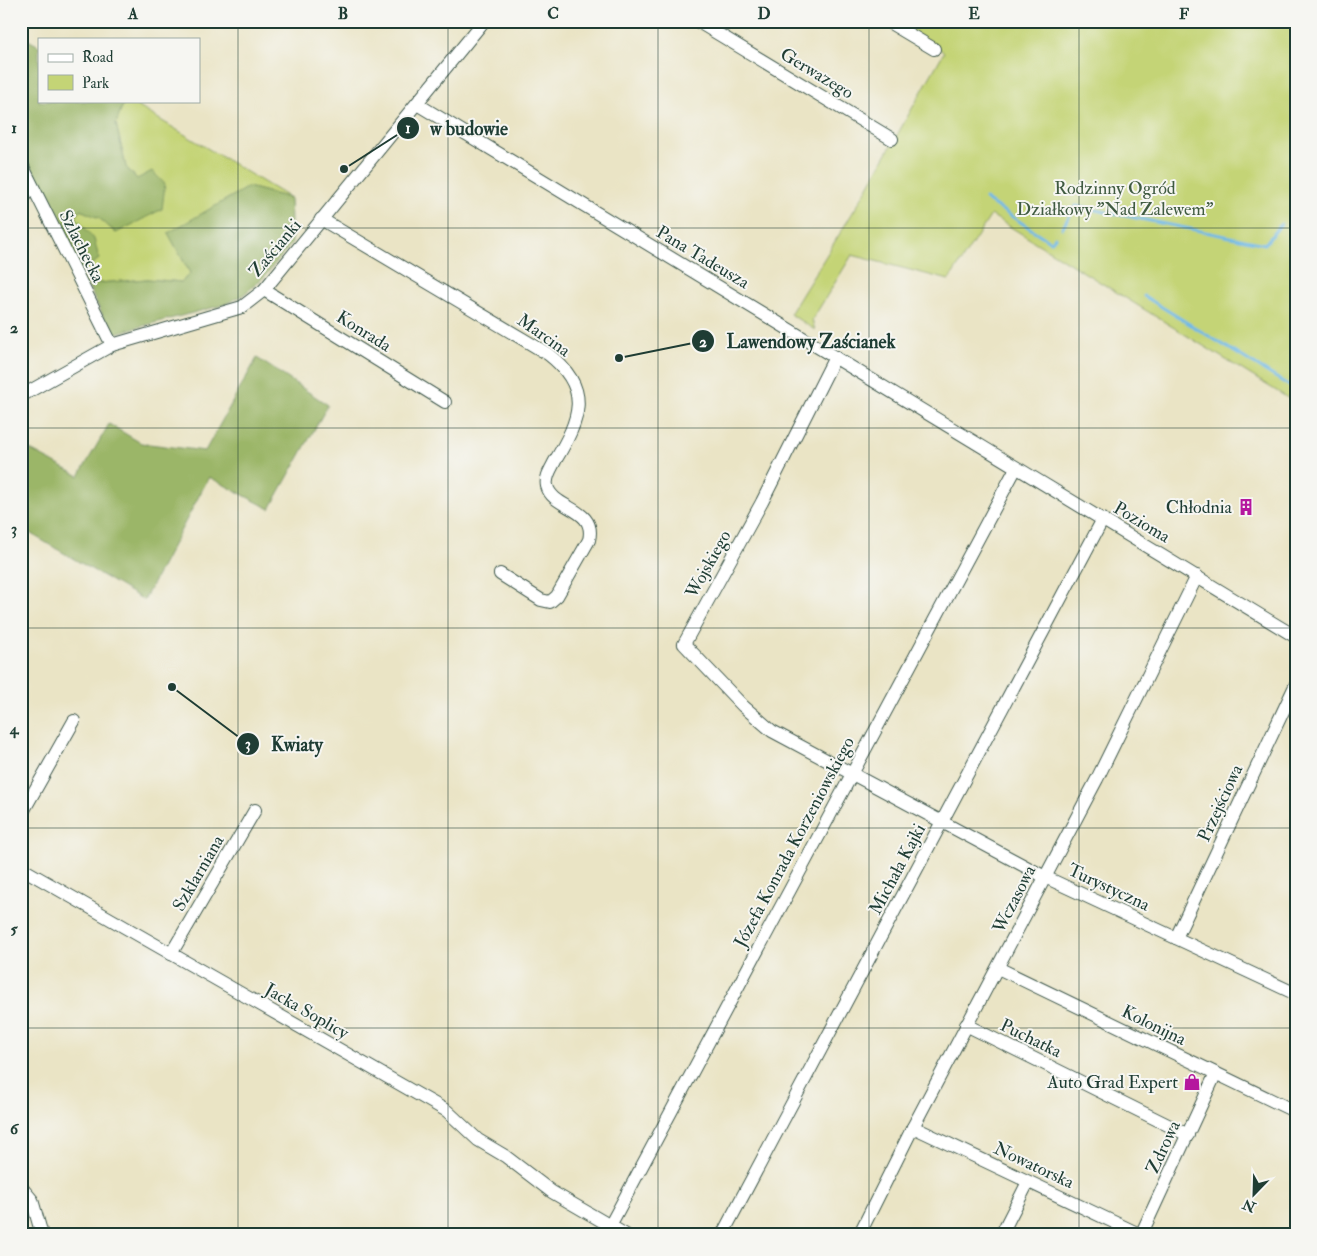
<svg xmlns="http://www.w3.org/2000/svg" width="1317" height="1256" viewBox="0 0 1317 1256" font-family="'IM FELL Double Pica',serif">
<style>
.green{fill:#c4d476;stroke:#728855}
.forest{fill:#9bb667;stroke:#5d7a4e}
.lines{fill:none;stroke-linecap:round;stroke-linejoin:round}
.stream{stroke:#70b9e8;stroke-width:3}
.street-casing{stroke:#3d564a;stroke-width:14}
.street{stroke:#fff;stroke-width:12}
.grid{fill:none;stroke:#1f3d34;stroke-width:1;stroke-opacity:0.55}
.labels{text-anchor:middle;stroke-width:4;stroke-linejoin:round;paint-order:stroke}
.street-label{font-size:18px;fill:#1f3d34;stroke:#f6f6f2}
.park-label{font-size:18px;fill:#405b41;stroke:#f6f6f2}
.poi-label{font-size:18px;fill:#1f3d34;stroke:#f6f6f2;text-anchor:end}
.leader{fill:none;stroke:#1f3d34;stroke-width:2}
.callout-dot{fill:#1f3d34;stroke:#f6f6f2;stroke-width:2}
.mark-label{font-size:15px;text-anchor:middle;font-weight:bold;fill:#fff}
.callout-label{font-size:19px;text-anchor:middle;font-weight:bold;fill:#1f3d34;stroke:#f6f6f2;stroke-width:4;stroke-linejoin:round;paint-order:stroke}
.neatline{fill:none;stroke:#1f3d34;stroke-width:2}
.grid-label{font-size:16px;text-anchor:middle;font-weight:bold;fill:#1f3d34}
</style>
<rect width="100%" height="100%" fill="#f6f6f2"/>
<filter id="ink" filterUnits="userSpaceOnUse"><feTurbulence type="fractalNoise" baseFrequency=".02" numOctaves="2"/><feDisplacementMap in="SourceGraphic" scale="10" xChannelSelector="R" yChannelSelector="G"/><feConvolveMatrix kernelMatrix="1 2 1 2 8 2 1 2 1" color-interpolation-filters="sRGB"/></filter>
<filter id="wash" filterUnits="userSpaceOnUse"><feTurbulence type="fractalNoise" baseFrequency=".0096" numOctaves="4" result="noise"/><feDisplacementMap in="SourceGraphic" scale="20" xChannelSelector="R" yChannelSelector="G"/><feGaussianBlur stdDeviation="1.12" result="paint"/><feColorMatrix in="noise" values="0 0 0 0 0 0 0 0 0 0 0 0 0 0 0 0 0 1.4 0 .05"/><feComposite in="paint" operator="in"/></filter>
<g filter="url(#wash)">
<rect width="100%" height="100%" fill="#eae4c5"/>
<!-- green -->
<g class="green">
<polygon points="894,21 1296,21 1296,403 991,215 949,280 852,255 812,320 815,330 790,314 858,204 944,52"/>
<polygon points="124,101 129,101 290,198 248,187 169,234 190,273 182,282 147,279 87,284 81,272 76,217 81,210 99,218 116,233 137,179 126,167 116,124"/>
</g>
<!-- forest -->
<g class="forest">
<polygon points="21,36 39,46 39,101 124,101 116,124 126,167 137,179 152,171 165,184 162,209 116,233 99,218 80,210 76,217 94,239 99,259 81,272 21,148"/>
<polygon points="248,187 290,198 292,243 264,277 242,296 223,305 112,334 87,284 147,279 182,282 190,273 168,233"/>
<polygon points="257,358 328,405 270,509 209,477 144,600 21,528 21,445 79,476 109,424 141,443 205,451"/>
</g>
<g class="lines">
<!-- stream -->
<g class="stream">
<polyline points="985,199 1051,242 1055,237"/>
<polyline points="1062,228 1076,206 1265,244 1281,224"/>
<polyline points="1144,296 1296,390"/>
</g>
</g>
</g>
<g filter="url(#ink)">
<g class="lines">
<!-- street casing -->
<g class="street-casing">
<g id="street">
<polyline points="697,21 892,139"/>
<polyline points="887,21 934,49"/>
<polyline points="417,104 1296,637"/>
<polyline points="21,163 112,345"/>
<path d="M321,219L548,354C593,389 580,419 555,461C551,469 545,477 547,486C553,510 597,507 589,540L557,596L550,602L541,600L500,574"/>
<polyline points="264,290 445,402"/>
<polyline points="835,357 762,502 684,644 743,706 772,731 1045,877 1296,994"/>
<polyline points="21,396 112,345 242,307 264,290 484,21"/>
<polyline points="21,815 74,721"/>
<polyline points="21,868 447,1111 478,1140 505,1156 552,1192 626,1235"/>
<polyline points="1176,938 1296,684"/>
<polyline points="171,954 255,810"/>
<polyline points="998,968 1296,1112"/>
<polyline points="966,1025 1188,1135"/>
<polyline points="913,1127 1141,1235"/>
<polyline points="21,1187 32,1200 42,1235"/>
<polyline points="605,1235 1016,468"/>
<polyline points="722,1235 1103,519"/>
<polyline points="859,1235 913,1127 1097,779 1197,576"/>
<polyline points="1001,1235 1028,1182"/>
<polyline points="1141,1235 1215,1075"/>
</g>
</g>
<!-- street -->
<use href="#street" class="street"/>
</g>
</g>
<!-- grid -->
<path class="grid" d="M238,21V1235M448,21V1235M658,21V1235M869,21V1235M1079,21V1235M21,228H1296M21,428H1296M21,628H1296M21,828H1296M21,1028H1296"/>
<!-- icons -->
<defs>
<g id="building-bare" transform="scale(1.35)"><path d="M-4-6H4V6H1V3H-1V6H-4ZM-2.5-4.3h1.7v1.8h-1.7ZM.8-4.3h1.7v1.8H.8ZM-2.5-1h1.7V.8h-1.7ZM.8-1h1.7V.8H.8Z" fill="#b5179e" stroke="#f6f6f2" stroke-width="2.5" paint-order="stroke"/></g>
<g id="shop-bare" transform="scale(1.35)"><path d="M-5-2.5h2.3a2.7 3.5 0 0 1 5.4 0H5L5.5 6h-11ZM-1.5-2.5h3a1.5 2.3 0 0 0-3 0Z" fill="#b5179e" stroke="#f6f6f2" stroke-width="2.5" paint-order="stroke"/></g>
</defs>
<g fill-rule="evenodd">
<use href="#building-bare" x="1246" y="507"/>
<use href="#shop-bare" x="1192" y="1082"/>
</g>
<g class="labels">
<!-- street labels -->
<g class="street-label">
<text transform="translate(817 73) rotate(31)" y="6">Gerwazego</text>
<text transform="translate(82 246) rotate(63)" y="6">Szlachecka</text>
<text transform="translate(275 248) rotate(-50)" y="6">Zaścianki</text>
<text transform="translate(703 257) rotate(31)" y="6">Pana Tadeusza</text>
<text transform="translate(364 331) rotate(32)" y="6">Konrada</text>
<text transform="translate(544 335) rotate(35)" y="6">Marcina</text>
<text transform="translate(1142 522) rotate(31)" y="6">Pozioma</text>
<text transform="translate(708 564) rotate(-61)" y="6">Wojskiego</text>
<text transform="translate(1220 803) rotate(-65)" y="6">Przejściowa</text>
<text transform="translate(794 842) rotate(-62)" y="6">Józefa Konrada Korzeniowskiego</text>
<text transform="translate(897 869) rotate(-62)" y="6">Michała Kajki</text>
<text transform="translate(198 873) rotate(-60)" y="6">Szklarniana</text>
<text transform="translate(1109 887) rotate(25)" y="6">Turystyczna</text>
<text transform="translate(1014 899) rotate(-63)" y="6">Wczasowa</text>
<text transform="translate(307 1011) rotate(30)" y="6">Jacka Soplicy</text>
<text transform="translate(1154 1025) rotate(26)" y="6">Kolonijna</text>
<text transform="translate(1031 1038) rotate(26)" y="6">Puchatka</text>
<text transform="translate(1163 1147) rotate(-65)" y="6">Zdrowa</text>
<text transform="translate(1034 1165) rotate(25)" y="6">Nowatorska</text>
</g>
<!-- park labels -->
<g class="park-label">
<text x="1115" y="194">Rodzinny Ogród<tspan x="1115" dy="21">Działkowy "Nad Zalewem"</tspan></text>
</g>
<!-- poi labels -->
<g class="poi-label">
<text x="1232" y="513">Chłodnia</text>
<text x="1178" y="1088">Auto Grad Expert</text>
</g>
</g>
<!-- callouts -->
<path class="leader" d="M344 169L408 128M619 358L703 341M172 687L248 744"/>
<g class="callout-dot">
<circle cx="344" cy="169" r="5"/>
<circle cx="619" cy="358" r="5"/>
<circle cx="172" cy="687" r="5"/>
<circle cx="408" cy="128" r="12"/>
<circle cx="703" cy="341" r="12"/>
<circle cx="248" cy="744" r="12"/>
</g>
<g class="mark-label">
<text x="408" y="133">1</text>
<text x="703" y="347">2</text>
<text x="248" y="749">3</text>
</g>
<g class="callout-label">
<text x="469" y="135">w budowie</text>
<text x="811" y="348">Lawendowy Zaścianek</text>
<text x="297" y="751">Kwiaty</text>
</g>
<!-- margin -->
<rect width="1317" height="1256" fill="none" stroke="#f6f6f2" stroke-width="55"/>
<!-- legend -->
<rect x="38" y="38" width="162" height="65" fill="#f6f6f2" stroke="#a0aca6"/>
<rect x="48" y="54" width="25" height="8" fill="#ffffff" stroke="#a0aca6"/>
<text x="82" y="62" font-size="15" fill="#1f3d34">Road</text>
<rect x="48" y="75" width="25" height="15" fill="#c4d476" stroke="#a0aca6"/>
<text x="82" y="88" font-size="15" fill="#1f3d34">Park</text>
<!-- north arrow -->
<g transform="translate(1254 1194) rotate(203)" stroke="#f6f6f2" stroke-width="4" paint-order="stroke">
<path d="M0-4L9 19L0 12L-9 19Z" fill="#1f3d34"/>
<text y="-8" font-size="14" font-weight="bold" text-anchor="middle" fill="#1f3d34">N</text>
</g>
<rect x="28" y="28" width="1262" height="1200" class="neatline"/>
<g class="grid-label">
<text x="133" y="19">A</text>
<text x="343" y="19">B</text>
<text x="553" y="19">C</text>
<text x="764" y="19">D</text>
<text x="974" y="19">E</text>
<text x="1184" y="19">F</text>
<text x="14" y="133">1</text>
<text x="14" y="333">2</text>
<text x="14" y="534">3</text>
<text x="14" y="734">4</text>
<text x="14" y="934">5</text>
<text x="14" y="1134">6</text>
</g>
</svg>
